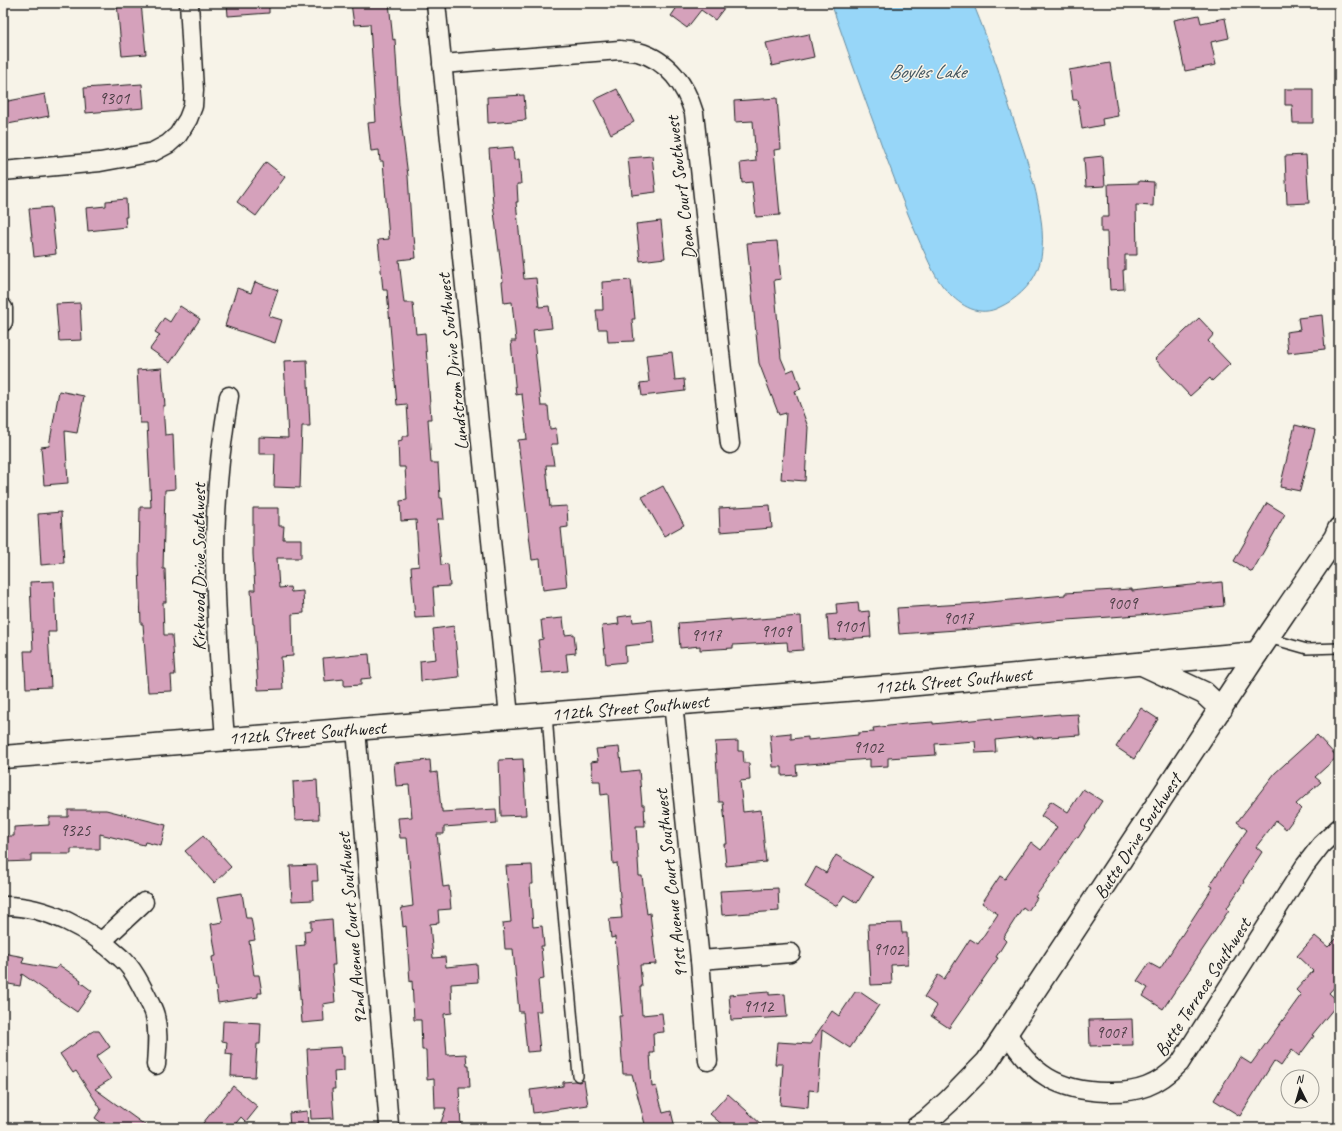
<svg xmlns="http://www.w3.org/2000/svg" width="1342" height="1131" viewBox="0 0 1342 1131" font-family="Caveat,sans-serif">
<style>
.water{fill:#97d6f8;stroke:#668ca0}
.building{fill:#d5a1bb;stroke:#1c1c1c}
.lines{fill:none;stroke-linecap:round;stroke-linejoin:round}
.lane-casing{stroke:#1c1c1c;stroke-width:12}
.street-casing{stroke:#1c1c1c;stroke-width:21}
.secondary-casing{stroke:#1c1c1c;stroke-width:25}
.lane{stroke:#f7f3e8;stroke-width:9}
.street{stroke:#f7f3e8;stroke-width:18}
.secondary{stroke:#f7f3e8;stroke-width:22}
.labels{text-anchor:middle;stroke-width:3;stroke-linejoin:round;paint-order:stroke}
.number-label{font-size:17px;fill:#4a3d44}
.street-label{font-size:19px;fill:#1c1c1c;stroke:#f7f3e8}
.water-label{font-size:20px;font-style:italic;fill:#41545e;stroke:#f7f3e8}
</style>
<rect width="100%" height="100%" fill="#f7f3e8"/>
<filter id="ink" filterUnits="userSpaceOnUse"><feTurbulence type="fractalNoise" baseFrequency=".025" numOctaves="2"/><feDisplacementMap in="SourceGraphic" scale="8" xChannelSelector="R" yChannelSelector="G"/><feConvolveMatrix kernelMatrix="1 2 1 2 8 2 1 2 1" color-interpolation-filters="sRGB"/></filter>
<g filter="url(#ink)">
<!-- water -->
<path class="water" d="M831,3H973C982,25 990,47 998,69C1004,91 1011,112 1018,133C1030,169 1053,235 1037,271C1030,287 1015,300 1000,307C979,318 961,306 947,291C938,282 932,269 927,258C918,239 910,219 902,199C877,134 854,69 831,3Z"/>
<!-- building -->
<g class="building">
<polygon points="117,3 141,3 146,54 122,56"/>
<polygon points="227,3 269,3 269,13 228,16"/>
<polygon points="351,3 389,3 393,40 395,39 399,105 408,176 412,237 414,236 416,258 399,260 404,303 413,303 416,334 425,333 431,419 428,419 431,463 438,463 440,498 442,498 444,519 437,519 441,565 448,564 450,586 433,587 435,617 415,618 411,567 419,566 416,520 401,521 400,501 407,500 405,467 399,467 398,441 402,440 402,436 409,436 407,404 397,405 387,290 383,290 378,240 389,239 383,161 380,161 379,150 371,151 368,123 376,122 370,24 354,25"/>
<polygon points="680,3 728,3 715,20 701,10 687,28 671,16"/>
<polygon points="1199,15 1201,23 1225,18 1229,38 1211,42 1216,65 1185,71 1174,20"/>
<polygon points="809,34 814,57 772,66 766,43"/>
<polygon points="1110,63 1118,116 1102,119 1103,125 1082,129 1078,100 1073,100 1069,70"/>
<polygon points="142,84 144,108 86,113 84,88"/>
<polygon points="617,89 634,122 611,134 594,100"/>
<polygon points="1285,89 1313,89 1313,123 1293,123 1292,105 1285,105"/>
<polygon points="45,94 49,116 8,124 3,102"/>
<polygon points="524,95 526,120 488,123 487,97"/>
<polygon points="777,98 781,149 774,150 780,215 756,217 752,182 742,183 740,163 756,161 753,121 735,122 734,101"/>
<polygon points="513,147 514,160 519,159 521,184 517,184 518,202 516,202 524,279 536,278 539,307 549,306 552,328 533,330 541,406 548,406 550,429 556,428 558,444 551,444 554,465 546,465 550,507 567,506 568,527 561,528 567,587 543,590 540,559 532,560 518,440 527,439 522,394 516,395 511,341 516,341 512,302 504,303 502,282 503,282 493,204 489,149"/>
<polygon points="1306,155 1309,203 1287,204 1285,156"/>
<polygon points="652,156 656,192 632,195 628,158"/>
<polygon points="1103,156 1105,186 1086,187 1084,158"/>
<polygon points="266,162 285,177 256,216 237,202"/>
<polygon points="1139,181 1154,182 1153,206 1136,205 1137,255 1125,255 1125,270 1123,270 1124,289 1110,290 1109,271 1108,271 1107,232 1101,232 1101,217 1109,217 1108,184 1139,183"/>
<polygon points="126,199 127,217 125,217 126,227 88,231 86,208 106,206 106,201"/>
<polygon points="51,207 56,254 34,257 29,209"/>
<polygon points="661,221 665,258 640,261 636,224"/>
<polygon points="777,241 781,279 774,280 781,358 787,372 794,369 801,389 795,391 808,427 805,481 781,479 786,413 779,415 759,363 747,243"/>
<polygon points="631,280 635,319 632,319 634,341 608,342 607,329 598,329 596,310 603,310 602,282"/>
<polygon points="255,282 278,290 269,316 282,320 275,343 225,326 237,288 251,293"/>
<polygon points="80,303 82,340 59,341 56,304"/>
<polygon points="180,306 200,319 170,363 150,349 160,335 155,332 164,318 170,322"/>
<polygon points="1322,315 1325,349 1288,353 1286,332 1300,330 1298,318"/>
<polygon points="1199,318 1214,334 1208,341 1230,364 1212,381 1210,378 1190,396 1155,359"/>
<polygon points="672,352 675,380 684,379 685,391 642,396 640,383 649,382 646,355"/>
<polygon points="307,360 310,426 302,426 300,488 274,487 275,454 259,454 259,437 288,438 284,361"/>
<polygon points="162,368 165,406 163,406 165,435 173,434 175,489 165,490 163,569 165,569 166,602 163,602 164,635 172,635 175,675 171,675 172,691 148,692 143,624 141,624 139,564 140,507 151,507 147,423 140,423 137,370"/>
<polygon points="59,391 84,396 77,433 65,431 68,483 44,485 41,447 49,446"/>
<polygon points="1295,425 1315,430 1300,491 1280,487"/>
<polygon points="663,486 684,525 664,536 642,497"/>
<polygon points="1267,503 1285,514 1252,572 1234,561"/>
<polygon points="770,505 772,528 720,532 719,508"/>
<polygon points="253,508 279,508 279,526 284,526 283,539 301,539 301,558 277,558 279,588 290,587 291,592 303,591 304,613 292,614 293,656 281,657 283,689 258,690 254,624 253,624 251,590 255,590 253,554"/>
<polygon points="61,512 64,563 41,565 38,514"/>
<polygon points="54,581 56,632 48,632 51,687 26,688 24,651 33,651 30,582"/>
<polygon points="1222,582 1224,606 1153,614 1053,621 971,629 899,634 897,608 979,603 1065,595 1065,593 1132,589 1132,591"/>
<polygon points="858,602 859,612 869,611 871,637 829,640 827,615 837,614 836,604"/>
<polygon points="632,615 633,622 652,620 654,643 625,646 626,662 606,664 602,626 619,624 618,617"/>
<polygon points="801,616 803,650 788,651 787,642 733,645 733,648 700,650 700,646 680,648 678,623 731,619 731,621"/>
<polygon points="563,618 565,635 574,634 576,653 566,654 568,671 542,673 538,640 543,639 541,620"/>
<polygon points="454,626 459,677 421,681 420,661 436,659 433,629"/>
<polygon points="369,654 371,678 361,679 361,685 344,686 344,679 325,681 323,658"/>
<polygon points="1141,708 1158,719 1134,759 1116,747"/>
<polygon points="1060,714 1060,715 1078,714 1080,735 1033,738 1033,736 995,740 996,752 976,753 975,741 935,744 936,755 888,758 888,766 870,767 870,759 796,765 797,775 782,776 782,767 773,767 770,735 791,733 791,739 808,737 808,740 858,735 858,733 874,732 873,728 905,724 933,722 933,724 992,718 992,720"/>
<polygon points="1317,735 1337,757 1315,777 1321,782 1296,804 1301,809 1286,829 1276,821 1256,847 1262,852 1243,881 1244,882 1227,908 1229,910 1163,1009 1143,996 1148,988 1137,981 1149,963 1160,969 1213,887 1210,885 1247,830 1237,822 1275,773"/>
<polygon points="738,741 738,751 743,751 744,763 749,763 750,780 740,781 743,812 761,810 766,862 726,866 724,844 727,844 723,802 719,802 715,742"/>
<polygon points="619,747 622,772 639,770 642,805 644,805 645,826 636,826 639,876 642,876 647,914 650,913 656,964 640,965 642,987 640,987 642,1015 662,1013 664,1032 653,1033 654,1053 650,1053 652,1087 656,1086 663,1113 671,1111 675,1128 646,1128 632,1074 623,1074 619,1016 622,1016 615,937 611,938 609,919 622,918 617,863 613,864 608,794 601,795 600,781 593,781 591,762 598,761 596,749"/>
<polygon points="523,759 526,815 501,816 499,760"/>
<polygon points="430,760 431,773 437,772 441,809 442,809 442,812 496,809 497,823 444,827 444,834 437,834 443,887 449,886 451,909 438,910 439,923 430,924 433,958 445,957 446,967 477,964 478,982 451,984 452,1013 444,1014 447,1055 466,1054 467,1066 469,1066 470,1087 459,1087 461,1128 439,1128 446,1108 435,1108 434,1079 427,1080 426,1050 422,1050 421,1020 414,1020 412,981 410,982 406,926 403,927 401,908 413,906 407,838 400,838 398,818 412,817 409,785 396,786 394,763"/>
<polygon points="317,780 319,819 295,820 293,782"/>
<polygon points="1083,789 1102,801 1078,838 1076,837 1059,862 1060,863 1035,897 1037,898 1028,911 1023,907 1003,938 1006,941 996,957 998,958 949,1028 931,1016 937,1006 924,997 938,975 944,979 970,939 978,944 998,914 982,903 1000,876 1005,879 1031,842 1041,850 1057,827 1041,816 1051,801 1068,812"/>
<polygon points="68,810 106,810 166,825 161,846 145,842 144,845 100,834 100,849 71,849 71,854 31,854 31,861 3,862 3,836 14,836 14,827 49,825 49,817 68,817"/>
<polygon points="203,836 231,867 214,883 185,851"/>
<polygon points="836,855 873,877 857,903 844,895 837,906 805,887 816,867 826,873"/>
<polygon points="317,865 318,881 312,881 313,900 292,901 290,866"/>
<polygon points="532,865 533,884 530,884 533,927 542,926 544,946 541,946 544,979 538,980 541,1011 536,1011 540,1051 527,1052 523,1012 519,1012 513,949 505,949 503,923 511,922 506,866"/>
<polygon points="778,888 779,911 722,915 720,891"/>
<polygon points="242,893 246,918 251,918 255,940 249,941 254,975 259,975 262,993 258,993 258,997 218,1003 212,957 216,956 211,924 223,922 218,897"/>
<polygon points="332,919 335,965 332,965 335,1002 323,1004 324,1021 302,1023 296,946 305,945 304,931 311,930 311,921"/>
<polygon points="901,923 902,933 907,933 908,964 891,965 892,984 871,985 868,924"/>
<polygon points="1315,936 1328,947 1339,936 1339,982 1329,993 1339,1002 1312,1035 1314,1036 1299,1056 1292,1050 1281,1066 1274,1061 1240,1116 1214,1100 1240,1057 1251,1064 1301,995 1296,990 1313,971 1297,956"/>
<polygon points="3,953 24,957 22,963 56,969 59,965 81,980 80,982 92,991 77,1012 22,974 20,986 3,983"/>
<polygon points="769,992 769,995 785,994 787,1017 731,1020 729,995"/>
<polygon points="855,992 860,992 879,1005 850,1048 822,1030 818,1091 809,1090 808,1108 780,1105 783,1064 775,1064 777,1042 810,1044 832,1011 839,1016"/>
<polygon points="1132,1019 1133,1045 1090,1046 1089,1020"/>
<polygon points="223,1021 261,1023 260,1044 257,1044 255,1077 231,1076 232,1055 226,1054 227,1042 222,1041"/>
<polygon points="93,1031 99,1031 110,1047 96,1057 111,1079 95,1089 149,1128 109,1128 95,1118 101,1109 76,1071 73,1073 60,1054"/>
<polygon points="341,1047 342,1056 344,1056 344,1071 334,1072 335,1089 332,1089 334,1118 311,1119 307,1049"/>
<polygon points="584,1080 588,1105 533,1113 530,1090 563,1086 563,1082 575,1081 579,1082"/>
<polygon points="233,1086 258,1107 246,1122 241,1117 232,1128 199,1128"/>
<polygon points="728,1094 747,1111 765,1128 726,1128 710,1114"/>
<polygon points="307,1111 308,1127 290,1128 289,1113"/>
</g>
<g class="lines">
<!-- lane casing -->
<g class="lane-casing">
<g id="lane">
<polyline points="1268,638 1307,649 1339,648"/>
<polyline points="547,713 555,826 578,1076"/>
</g>
</g>
<!-- street casing -->
<g class="street-casing">
<g id="street">
<polyline points="436,3 509,716"/>
<path d="M442,64L620,50C626,51 632,51 638,52C668,60 686,86 694,113L730,444"/>
<polyline points="3,171 100,162 133,156 153,152 168,144 178,135 188,119 193,106 194,90 189,3"/>
<polyline points="3,308 3,322"/>
<polyline points="673,703 700,960 708,1061"/>
<polyline points="356,729 389,1125"/>
<path d="M225,738C220,678 216,617 215,556C215,502 220,448 229,396"/>
<path d="M3,906C46,905 91,930 121,958C133,968 141,985 148,999C150,1004 154,1010 155,1016C159,1032 157,1048 156,1065"/>
<polyline points="101,942 144,902"/>
<polyline points="700,960 791,953"/>
<path d="M1007,1032C1030,1074 1059,1091 1106,1092C1138,1093 1158,1086 1180,1063L1304,867L1321,845L1339,828"/>
</g>
</g>
<!-- secondary casing -->
<g class="secondary-casing">
<g id="secondary">
<polyline points="1142,664 1204,693 1221,709"/>
<polyline points="3,757 896,686 1257,653"/>
<polyline points="917,1128 927,1121 949,1101 987,1062 1007,1032 1257,653 1335,538 1339,529"/>
</g>
</g>
<!-- lane -->
<use href="#lane" class="lane"/>
<!-- street -->
<use href="#street" class="street"/>
<!-- secondary -->
<use href="#secondary" class="secondary"/>
</g>
</g>
<g class="labels">
<!-- number labels -->
<g class="number-label">
<text x="114" y="104">9301</text>
<text x="1122" y="609">9009</text>
<text x="958" y="624">9017</text>
<text x="849" y="632">9101</text>
<text x="776" y="637">9109</text>
<text x="706" y="641">9117</text>
<text x="868" y="753">9102</text>
<text x="75" y="836">9325</text>
<text x="888" y="955">9102</text>
<text x="758" y="1012">9112</text>
<text x="1111" y="1038">9007</text>
</g>
<!-- street labels -->
<g class="street-label">
<text transform="translate(680 188) rotate(-97)" y="7">Dean Court Southwest</text>
<text transform="translate(452 362) rotate(-96)" y="7">Lundstrom Drive Southwest</text>
<text transform="translate(198 567) rotate(-90)" y="7">Kirkwood Drive Southwest</text>
<text transform="translate(953 680) rotate(-5)" y="7">112th Street Southwest</text>
<text transform="translate(630 707) rotate(-5)" y="7">112th Street Southwest</text>
<text transform="translate(307 732) rotate(-4)" y="7">112th Street Southwest</text>
<text transform="translate(1137 836) rotate(-57)" y="7">Butte Drive Southwest</text>
<text transform="translate(670 884) rotate(-96)" y="7">91st Avenue Court Southwest</text>
<text transform="translate(351 929) rotate(-95)" y="7">92nd Avenue Court Southwest</text>
<text transform="translate(1202 987) rotate(-57)" y="7">Butte Terrace Southwest</text>
</g>
<!-- water labels -->
<g class="water-label">
<text x="927" y="78">Boyles Lake</text>
</g>
</g>
<!-- margin -->
<rect width="1342" height="1131" fill="none" stroke="#f7f3e8" stroke-width="16"/>
<rect x="8" y="8" width="1326" height="1115" fill="none" stroke="#1c1c1c" stroke-width="1.5" filter="url(#ink)"/>
<!-- north arrow -->
<g transform="translate(1300 1089) rotate(355)"><circle r="19" fill="#f7f3e8" stroke="#9f9d96"/>
<path d="M0-3L7 15L0 10L-7 15Z" fill="#1c1c1c"/>
<text y="-6" font-size="11" font-weight="bold" text-anchor="middle" fill="#1c1c1c">N</text>
</g>
</svg>
